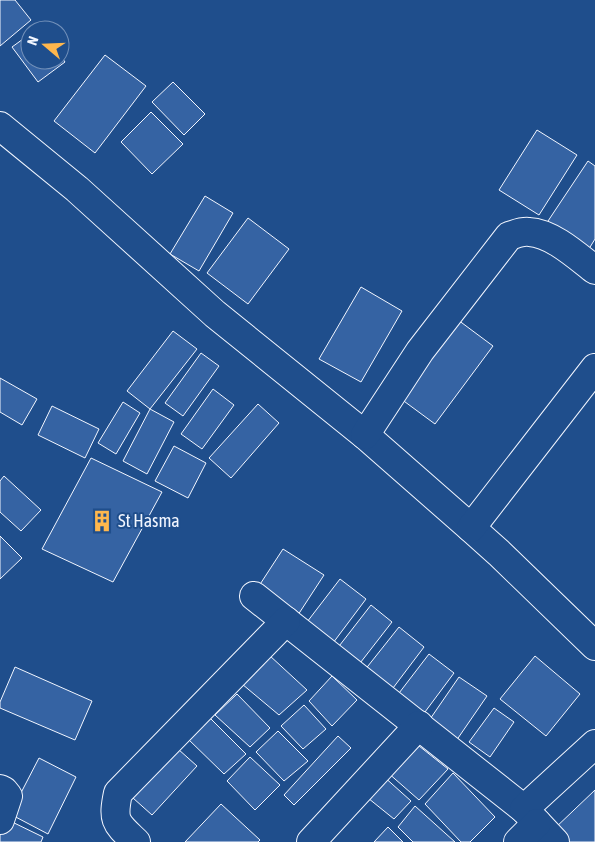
<svg xmlns="http://www.w3.org/2000/svg" width="595" height="842" viewBox="0 0 595 842" font-family="'Asap Condensed',sans-serif">
<style>
.building{fill:#3563a3;stroke:#f2f6ff}
.lines{fill:none;stroke-linecap:round;stroke-linejoin:round}
.street-casing{stroke:#f2f6ff;stroke-width:30}
.street{stroke:#1f4e8c;stroke-width:28}
.labels{text-anchor:middle;stroke-width:4;stroke-linejoin:round;paint-order:stroke}
.poi-label{font-size:18px;fill:#f2f6ff;stroke:#1f4e8c;text-anchor:start}
</style>
<rect width="100%" height="100%" fill="#1f4e8c"/>
<!-- building -->
<g class="building">
<polygon points="0,0 15,0 31,20 0,46"/>
<polygon points="30,34 30,60 60,60 60,55 65,62 38,82 12,47"/>
<polygon points="105,55 146,86 95,153 54,121"/>
<polygon points="173,82 205,114 184,135 152,102"/>
<polygon points="151,112 183,144 152,174 121,142"/>
<polygon points="537,130 577,155 539,215 499,190"/>
<polygon points="588,161 595,166 595,239 587,252 546,224"/>
<polygon points="205,196 233,213 199,271 170,254"/>
<polygon points="248,218 289,249 248,304 207,273"/>
<polygon points="361,287 402,311 361,382 319,359"/>
<polygon points="454,317 493,346 435,424 397,396"/>
<polygon points="173,331 197,349 150,409 127,391"/>
<polygon points="201,353 219,366 183,416 165,403"/>
<polygon points="0,378 37,399 22,425 0,412"/>
<polygon points="213,389 234,405 202,449 181,434"/>
<polygon points="123,402 140,413 116,454 98,443"/>
<polygon points="258,404 279,423 231,478 209,458"/>
<polygon points="52,406 99,429 85,458 38,435"/>
<polygon points="150,409 174,422 147,474 123,461"/>
<polygon points="174,446 206,463 188,498 155,481"/>
<polygon points="91,458 162,492 113,582 42,549"/>
<polygon points="4,476 41,510 21,531 0,512 0,481"/>
<polygon points="0,536 22,558 0,579"/>
<polygon points="283,549 324,575 296,618 255,592"/>
<polygon points="340,579 366,599 333,643 307,622"/>
<polygon points="371,605 392,622 357,667 336,650"/>
<polygon points="399,627 424,647 390,692 364,671"/>
<polygon points="429,654 454,673 422,716 396,697"/>
<polygon points="269,655 307,690 279,715 242,684"/>
<polygon points="535,656 580,694 546,736 500,699"/>
<polygon points="15,667 92,701 75,740 0,708 0,702"/>
<polygon points="332,676 357,700 332,726 309,701"/>
<polygon points="459,677 487,696 456,741 428,722"/>
<polygon points="237,694 270,728 250,747 215,715"/>
<polygon points="304,705 326,729 303,749 281,726"/>
<polygon points="494,708 514,722 490,757 469,742"/>
<polygon points="208,716 246,754 224,774 187,738"/>
<polygon points="278,731 308,761 284,781 256,752"/>
<polygon points="338,736 351,748 294,805 284,795"/>
<polygon points="414,742 448,769 419,800 387,772"/>
<polygon points="178,749 197,766 152,815 133,798"/>
<polygon points="250,757 280,785 255,810 227,781"/>
<polygon points="39,758 76,777 48,834 10,814"/>
<polygon points="453,773 495,817 470,842 461,842 425,804"/>
<polygon points="382,775 411,801 394,819 363,794"/>
<polygon points="595,790 595,842 564,842 553,830"/>
<polygon points="221,804 260,840 258,842 185,842"/>
<polygon points="415,806 455,842 413,842 398,827"/>
<polygon points="6,819 43,837 41,842 0,842 0,831"/>
<polygon points="388,827 403,842 374,842"/>
</g>
<g class="lines">
<!-- street casing -->
<g class="street-casing">
<g id="street">
<polyline points="0,126 77,189 215,314 365,435 471,528 499,553 595,646"/>
<path d="M365,435L420,351L509,236C516,234 522,231 529,232C552,233 577,256 595,270"/>
<polyline points="471,528 595,368"/>
<polyline points="254,596 524,809 555,842"/>
<polyline points="0,789 4,791 8,796 0,820"/>
<polyline points="524,809 595,744"/>
<path d="M136,842C116,823 112,822 118,793L286,621"/>
<polyline points="311,842 419,725"/>
<polyline points="518,842 537,823"/>
</g>
</g>
<!-- street -->
<use href="#street" class="street"/>
</g>
<!-- icons -->
<defs>
<g id="building-bare" transform="scale(1.725)"><path d="M-4-6H4V6H1V3H-1V6H-4ZM-2.5-4.3h1.7v1.8h-1.7ZM.8-4.3h1.7v1.8H.8ZM-2.5-1h1.7V.8h-1.7ZM.8-1h1.7V.8H.8Z" fill="#ffb74d" stroke="#1f4e8c" stroke-width="2.5" paint-order="stroke"/></g>
</defs>
<g fill-rule="evenodd">
<use href="#building-bare" x="102" y="521"/>
</g>
<g class="labels">
<!-- poi labels -->
<g class="poi-label">
<text x="118" y="527">St Hasma</text>
</g>
</g>
<!-- north arrow -->
<g transform="translate(45 45) rotate(289)"><circle r="24" fill="#1f4e8c" stroke="#7391ba"/>
<path d="M0-4L9 19L0 12L-9 19Z" fill="#ffb74d"/>
<text y="-8" font-size="14" font-weight="bold" text-anchor="middle" fill="#f2f6ff">N</text>
</g>
</svg>
